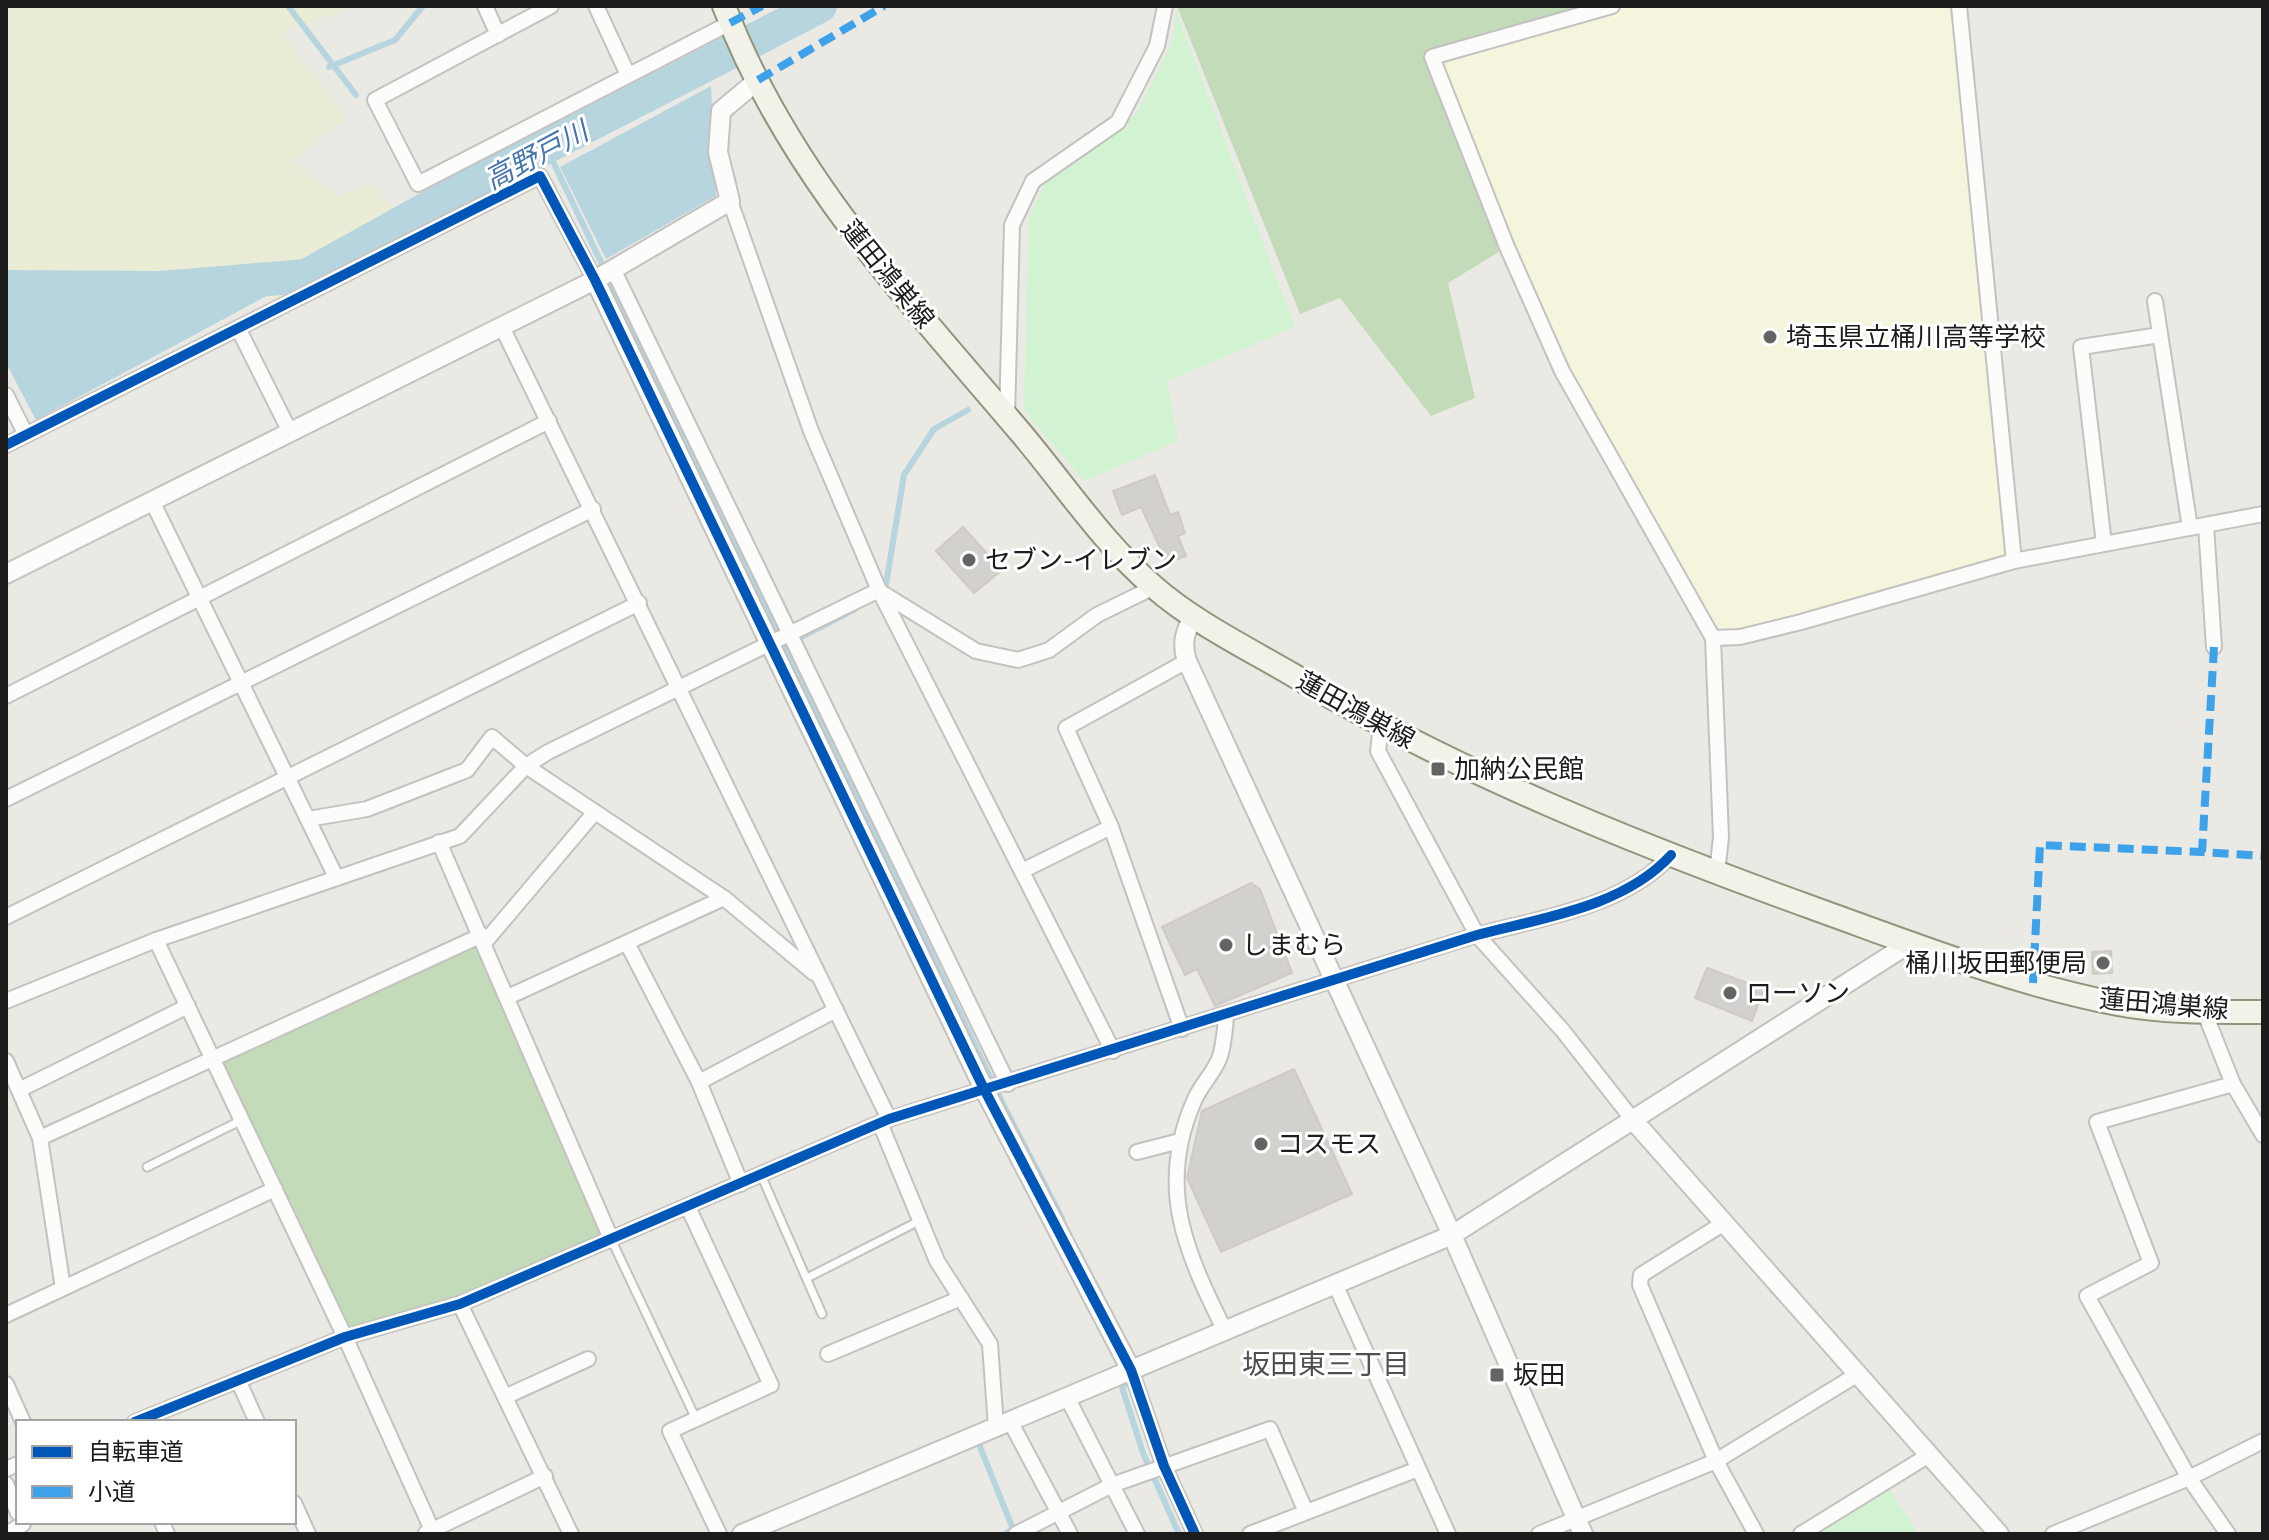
<svg xmlns="http://www.w3.org/2000/svg" width="2269" height="1540" viewBox="0 0 2269 1540" font-family="Montserrat,'Noto Sans JP',sans-serif">
<style>
.education{fill:#f5f5de}
.farmland{fill:#eaecd6}
.forest{fill:#c3dbb8}
.park{fill:#d1f3d2}
.water{fill:#b6d5df}
.lines{fill:none;stroke-linecap:round;stroke-linejoin:round}
.stream{stroke:#b6d5df;stroke-width:6}
.river{stroke:#b6d5df;stroke-width:34}
.building{fill:#d3d1cd;stroke:#cecac5;stroke-width:2}
.service-casing{stroke:#c3c2c0;stroke-width:11}
.minor-casing{stroke:#c3c2c0;stroke-width:18}
.tertiary-casing{stroke:#c3c2c0;stroke-width:22}
.secondary-casing{stroke:#92947c;stroke-width:26}
.service{stroke:#fcfcfb;stroke-width:7}
.minor{stroke:#fcfcfb;stroke-width:14}
.tertiary{stroke:#fcfcfb;stroke-width:18}
.secondary{stroke:#f2f2e8;stroke-width:22}
.quiet{stroke:#3da2ea;stroke-width:8;stroke-dasharray:16 8;stroke-linecap:butt}
.cycleway-casing{stroke:#fff;stroke-width:15}
.cycleway{stroke:#0057b8;stroke-width:10}
.poi-dot{fill:#646462;stroke:#fff;stroke-width:3}
.labels{text-anchor:middle;stroke-width:6;stroke-linejoin:round;paint-order:stroke}
.street-label{font-size:26px;fill:#1c1c1c;stroke:#fff}
.poi-label{font-size:26px;fill:#1c1c1c;stroke:#fff;text-anchor:start}
.water-label{font-size:28px;font-style:italic;fill:#4675ad;stroke:#fff}
.neighbourhood-label{font-size:28px;fill:#4f4f4f;stroke:#fff}
</style>
<rect width="100%" height="100%" fill="#ebe9e4"/>
<!-- education -->
<polygon class="education" points="1615,6 1959,6 2014,561 1713,638 1562,371 1432,57"/>
<!-- farmland -->
<polygon class="farmland" points="6,6 357,6 281,32 346,118 293,161 335,196 371,184 416,231 295,298 6,302"/>
<!-- forest -->
<g class="forest">
<polygon points="1177,6 1615,6 1432,57 1507,247 1448,283 1475,398 1431,416 1340,298 1300,314"/>
<polygon points="482,935 612,1241 345,1337 213,1059"/>
</g>
<!-- park -->
<g class="park">
<polygon points="1176,11 1295,327 1167,381 1178,441 1084,481 1024,410 1029,218 1049,174 1135,115 1174,39"/>
<polygon points="1884,1481 1919,1534 1801,1534"/>
</g>
<!-- water -->
<g class="water">
<polygon points="711,86 716,196 606,259 560,167"/>
<polygon points="276,291 36,420 6,363 6,296"/>
</g>
<g class="lines">
<!-- stream -->
<g class="stream">
<polyline points="288,6 356,95"/>
<polyline points="329,67 395,40 423,6"/>
<polyline points="546,147 1005,1108 1062,1218"/>
<polyline points="881,592 886,584 904,475 934,429 968,410"/>
<polyline points="794,641 855,609"/>
<polyline points="1131,1376 1122,1387 1143,1453 1179,1534"/>
<polyline points="976,1437 1013,1529 1005,1534"/>
</g>
<!-- river -->
<polyline class="river" points="6,287 161,288 306,276 439,202 820,6"/>
</g>
<!-- building -->
<g class="building">
<polygon points="1155,475 1170,515 1178,512 1185,533 1178,536 1186,556 1167,563 1141,507 1122,515 1113,491"/>
<polygon points="963,527 1002,570 974,593 936,551"/>
<polygon points="1251,883 1260,889 1292,973 1215,1006 1197,969 1185,975 1162,927"/>
<polygon points="2111,951 2112,973 2093,974 2092,952"/>
<polygon points="1707,968 1764,989 1752,1021 1695,998"/>
<polygon points="1294,1069 1352,1194 1221,1252 1187,1178 1202,1111"/>
</g>
<g class="lines">
<!-- service casing -->
<g class="service-casing">
<g id="service">
<polyline points="147,1167 242,1120"/>
<polyline points="761,1175 822,1314"/>
<polyline points="612,1241 696,1419"/>
<polyline points="807,1278 919,1221"/>
</g>
</g>
<!-- minor casing -->
<g class="minor-casing">
<g id="minor">
<polyline points="485,6 498,35"/>
<polyline points="551,6 375,100 418,184 730,23"/>
<polyline points="596,6 628,75"/>
<polyline points="1612,6 1432,57 1507,247 1562,371 1713,638 1721,837 1717,873"/>
<polyline points="1959,6 2014,561"/>
<polyline points="730,201 811,431 879,590 1113,1051"/>
<polyline points="613,269 1008,1084"/>
<polyline points="2155,301 2190,528"/>
<polyline points="502,327 889,1119"/>
<polyline points="238,328 290,432"/>
<polyline points="6,395 26,435"/>
<polyline points="1007,417 1012,225 1033,181 1118,122 1157,46 1165,6"/>
<polyline points="6,445 540,176 595,280"/>
<polyline points="152,501 336,877"/>
<polyline points="2206,525 2214,647"/>
<polyline points="2104,544 2081,347 2160,335"/>
<polyline points="879,591 976,651 1018,660 1049,650 1097,615 1154,587"/>
<polyline points="1713,638 1740,637 1801,622 2014,561 2263,514"/>
<polyline points="6,696 549,421"/>
<polyline points="1381,725 1378,751 1477,935 1563,1031 1633,1120"/>
<polyline points="6,799 593,509"/>
<polyline points="308,819 367,809 467,770 492,737 526,766 724,898 814,973"/>
<polyline points="439,842 612,1241"/>
<polyline points="1024,870 1111,827"/>
<polyline points="6,917 639,603"/>
<polyline points="156,940 345,1337 432,1530"/>
<polyline points="485,942 595,812"/>
<polyline points="627,943 699,1082 741,1184"/>
<polyline points="508,997 724,898"/>
<polyline points="6,1001 156,940 460,836 526,766 548,752 879,590"/>
<polyline points="2204,1011 2233,1084 2263,1135"/>
<polyline points="1182,1029 1111,827 1066,728 1187,661"/>
<polyline points="6,1061 40,1138 63,1288"/>
<polyline points="699,1082 836,1010"/>
<polyline points="19,1090 188,1006"/>
<polyline points="880,1123 937,1261 990,1344 996,1427"/>
<polyline points="40,1138 482,935"/>
<polyline points="1137,1152 1180,1141"/>
<polyline points="688,1207 771,1385 670,1431 719,1534"/>
<polyline points="1724,1223 1641,1275 1640,1285 1716,1461 1756,1534"/>
<polyline points="1335,1284 1448,1534"/>
<polyline points="460,1304 571,1534"/>
<polyline points="6,1315 275,1189"/>
<path d="M1225,1331C1186,1252 1156,1188 1194,1101C1200,1086 1213,1074 1219,1059C1224,1046 1225,1029 1226,1016"/>
<polyline points="828,1354 961,1298"/>
<polyline points="1131,1370 1164,1466 1195,1534"/>
<polyline points="238,1380 257,1422"/>
<polyline points="6,1384 23,1422"/>
<polyline points="507,1396 588,1359"/>
<polyline points="1067,1397 1137,1534"/>
<polyline points="1010,1421 1070,1534"/>
<path d="M135,1422L345,1337L460,1304L889,1119L1477,935C1541,918 1624,907 1671,855"/>
<polyline points="6,1469 18,1464"/>
<polyline points="6,1484 18,1513"/>
<polyline points="294,1503 308,1534"/>
<polyline points="162,1522 167,1534"/>
<polyline points="426,1533 545,1476"/>
<polyline points="7,1534 23,1524"/>
<polyline points="1016,1534 1112,1485 1270,1429 1306,1512"/>
<polyline points="1250,1534 1418,1469"/>
<polyline points="1539,1534 1716,1461 1858,1374"/>
<polyline points="1801,1534 1929,1455"/>
<polyline points="2053,1534 2189,1478 2263,1441"/>
<polyline points="2228,1534 2189,1478 2087,1296 2151,1263 2097,1122 2233,1084"/>
</g>
</g>
<!-- tertiary casing -->
<g class="tertiary-casing">
<g id="tertiary">
<polyline points="595,280 985,1091 1131,1370"/>
<polyline points="6,574 595,280 730,201 718,152 721,111 758,80"/>
<path d="M1194,615C1185,632 1181,643 1187,661L1452,1235L1583,1534"/>
<polyline points="1633,1120 1999,1534"/>
<polyline points="742,1534 1452,1235 1910,943"/>
</g>
</g>
<!-- secondary casing -->
<g class="secondary-casing">
<path id="secondary" d="M724,6C786,171 909,301 1021,433C1064,484 1103,543 1154,587C1194,622 1247,648 1293,675C1458,773 1633,843 1813,908C1913,944 2014,984 2118,1004C2165,1013 2215,1012 2263,1012"/>
</g>
<!-- service -->
<use href="#service" class="service"/>
<!-- minor -->
<use href="#minor" class="minor"/>
<!-- tertiary -->
<use href="#tertiary" class="tertiary"/>
<!-- secondary -->
<use href="#secondary" class="secondary"/>
<!-- quiet -->
<g class="quiet">
<polyline points="730,23 762,6"/>
<polyline points="758,80 884,6"/>
<polyline points="2214,647 2202,852 2263,856"/>
<polyline points="2033,983 2040,845 2202,852"/>
</g>
<!-- cycleway casing -->
<g class="cycleway-casing">
<g id="cycleway">
<polyline points="6,445 540,176 595,280 985,1091 1131,1370 1164,1466 1195,1534"/>
<path d="M135,1422L345,1337L460,1304L889,1119L1477,935C1541,918 1624,907 1671,855"/>
</g>
</g>
<!-- cycleway -->
<use href="#cycleway" class="cycleway"/>
</g>
<!-- markers -->
<g class="poi-dot">
<circle cx="1770" cy="337" r="8"/>
<circle cx="969" cy="560" r="8"/>
<rect x="1430" y="761" width="16" height="16" rx="4"/>
<circle cx="1226" cy="945" r="8"/>
<circle cx="2103" cy="963" r="8"/>
<circle cx="1730" cy="993" r="8"/>
<circle cx="1261" cy="1144" r="8"/>
<rect x="1489" y="1367" width="16" height="16" rx="4"/>
</g>
<g class="labels">
<!-- street labels -->
<g class="street-label">
<text transform="translate(888 274) rotate(51)" y="9">蓮田鴻巣線</text>
<text transform="translate(1356 710) rotate(29)" y="9">蓮田鴻巣線</text>
<text transform="translate(2164 1004) rotate(5)" y="9">蓮田鴻巣線</text>
</g>
<!-- poi labels -->
<g class="poi-label">
<text x="1786" y="346">埼玉県立桶川高等学校</text>
<text x="985" y="569">セブン-イレブン</text>
<text x="1454" y="778">加納公民館</text>
<text x="1242" y="954">しまむら</text>
<text x="2087" y="972" text-anchor="end">桶川坂田郵便局</text>
<text x="1746" y="1002">ローソン</text>
<text x="1277" y="1153">コスモス</text>
<text x="1513" y="1384">坂田</text>
</g>
<!-- water labels -->
<g class="water-label">
<text transform="translate(536 155) rotate(-28)" y="10">高野戸川</text>
</g>
<!-- neighbourhood labels -->
<g class="neighbourhood-label">
<text x="1326" y="1374">坂田東三丁目</text>
</g>
</g>
<!-- border -->
<rect width="2269" height="1540" fill="none" stroke="#1c1c1c" stroke-width="16"/>
<!-- legend -->
<rect x="16" y="1420" width="280" height="104" fill="#ffffff" stroke="#a4a4a4" stroke-width="2"/>
<rect x="32" y="1446" width="40" height="12" fill="#0057b8" stroke="#a4a4a4" stroke-width="2"/>
<text x="88" y="1460" font-size="24" fill="#1c1c1c">自転車道</text>
<rect x="32" y="1486" width="40" height="12" fill="#3da2ea" stroke="#a4a4a4" stroke-width="2"/>
<text x="88" y="1500" font-size="24" fill="#1c1c1c">小道</text>
</svg>
